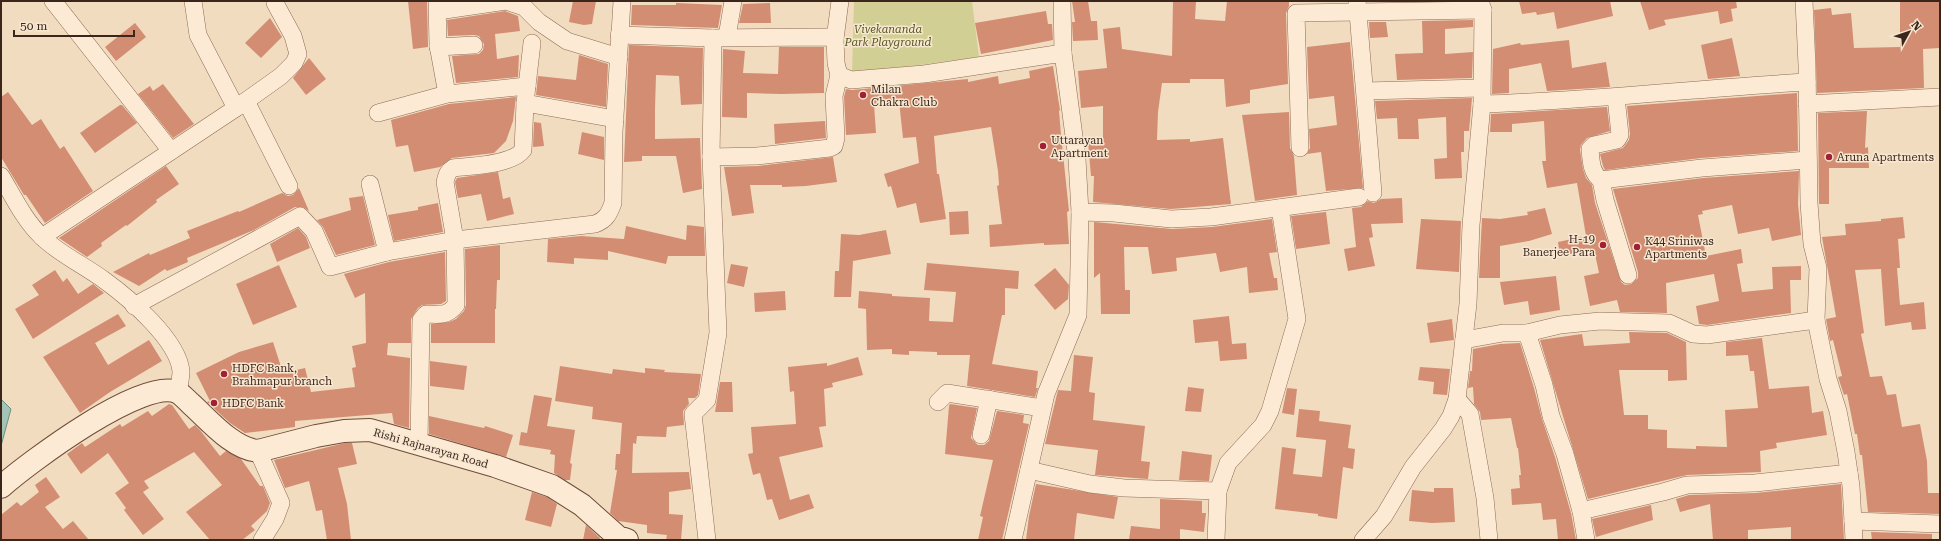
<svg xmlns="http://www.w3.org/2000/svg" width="1941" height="541" viewBox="0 0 1941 541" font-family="'Roboto Serif',serif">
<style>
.green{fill:#d1cf93}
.water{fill:#a3c3b5;stroke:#699282}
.building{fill:#d38d72}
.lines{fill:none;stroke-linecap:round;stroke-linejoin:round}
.minor-casing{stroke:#8d6b56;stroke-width:18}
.secondary-casing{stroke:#6e4c39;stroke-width:24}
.minor{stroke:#fcead4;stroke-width:17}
.secondary{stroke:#fcead4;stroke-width:22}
.poi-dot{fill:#a12033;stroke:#f8e7d0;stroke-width:1.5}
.labels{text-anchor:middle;stroke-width:3;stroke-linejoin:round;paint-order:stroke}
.park-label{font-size:11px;font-style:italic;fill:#535920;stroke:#f8e7d0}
.poi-label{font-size:11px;fill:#3b261c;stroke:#f8e7d0;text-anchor:start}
.street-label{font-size:11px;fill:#3b261c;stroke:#f8e7d0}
</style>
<rect width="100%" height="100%" fill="#f2dcc0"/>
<!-- green -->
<polygon class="green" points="854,1 972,1 979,57 852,74"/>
<!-- water -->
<polygon class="water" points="1,399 11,409 1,446"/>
<!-- building -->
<g class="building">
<polygon points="408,1 427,1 428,47 413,49"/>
<polygon points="573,1 596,1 592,24 584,25 569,22"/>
<polygon points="1072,1 1088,1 1091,21 1097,21 1098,40 1073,41 1072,22 1075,22"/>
<polygon points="1173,1 1196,1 1195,19 1225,21 1227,1 1289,1 1289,6 1286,13 1288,84 1250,90 1250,103 1226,107 1224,79 1190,79 1190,83 1162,83 1158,112 1157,140 1190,139 1190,142 1223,138 1231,204 1171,209 1093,202 1094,176 1091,176 1088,142 1103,141 1103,106 1081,108 1078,71 1107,68 1103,29 1120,27 1122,49 1172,56"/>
<polygon points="1519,1 1610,1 1613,16 1557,29 1554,12 1537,15 1536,12 1522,14"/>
<polygon points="1640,1 1736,1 1737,8 1731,9 1733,21 1720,24 1718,11 1664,20 1666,25 1649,30"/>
<polygon points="1900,1 1940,1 1940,48 1923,49 1924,88 1817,93 1814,10 1831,8 1832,15 1851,13 1854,48 1900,47"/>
<polygon points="676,3 722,5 718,28 631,25 632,5 676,5"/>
<polygon points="770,3 771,23 739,23 743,4"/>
<polygon points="505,11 518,16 520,31 495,34 497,59 519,55 518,77 456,83 452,56 479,54 483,50 484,44 479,36 474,35 448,36 447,20"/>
<polygon points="1046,11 1048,24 1052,24 1053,40 981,54 975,23"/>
<polygon points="270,18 282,37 261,58 245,43"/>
<polygon points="1473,20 1473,27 1445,29 1445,54 1473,52 1472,78 1397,80 1395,54 1423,53 1422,21"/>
<polygon points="1369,22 1386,22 1388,37 1370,38"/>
<polygon points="135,23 146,37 116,61 105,47"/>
<polygon points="1732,38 1740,76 1708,79 1701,45"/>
<polygon points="1569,40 1572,68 1606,62 1610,87 1547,91 1541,63 1509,69 1509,93 1492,94 1493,49 1520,43 1521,45"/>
<polygon points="1350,42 1363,188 1326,191 1321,152 1307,154 1310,148 1309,129 1337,125 1334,96 1309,99 1307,47"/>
<polygon points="629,45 703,48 702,104 681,105 679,76 656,75 655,109 655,139 700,138 702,189 683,193 676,156 642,156 642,161 624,162"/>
<polygon points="779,47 824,47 824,93 781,94 747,93 747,118 722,117 723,49 745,51 743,73 778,74"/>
<polygon points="579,55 608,64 606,107 536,95 538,76 576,80"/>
<polygon points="309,58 326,79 306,95 293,78"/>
<polygon points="1053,66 1060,110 1059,111 1061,135 1069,211 1067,212 1069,244 1044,245 1044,243 990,247 989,225 1002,224 997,186 999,185 998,171 991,127 934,136 937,174 939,174 946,219 920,223 916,203 897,208 891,186 888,187 884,174 919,163 916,137 903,138 899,101 874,104 876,133 846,135 844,97 846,89 852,90 968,79 968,82 998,76 999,84 1030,78 1029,71"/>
<polygon points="163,84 194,124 173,138 138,94 150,86 153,91"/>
<polygon points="8,92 32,125 41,119 60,149 64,146 93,191 45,223 26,195 24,195 1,157 1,97"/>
<polygon points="1797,93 1798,151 1701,158 1605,170 1603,166 1600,154 1623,148 1629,140 1630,134 1627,106"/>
<polygon points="516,97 513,121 506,141 494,153 452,158 440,167 414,172 408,145 396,147 391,120 449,104"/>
<polygon points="1472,98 1469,131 1464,131 1464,152 1461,152 1462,178 1435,179 1434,159 1447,158 1446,117 1418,119 1419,139 1398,139 1397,118 1377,119 1375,101"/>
<polygon points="120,105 122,105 137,123 95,153 80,133"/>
<polygon points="1607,107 1610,131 1587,138 1581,145 1580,150 1583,169 1586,178 1592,185 1595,203 1621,282 1625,285 1631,284 1638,278 1638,272 1613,189 1703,178 1799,171 1798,204 1801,235 1772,241 1769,228 1738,234 1732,205 1702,211 1703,214 1698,215 1706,256 1741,249 1743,263 1737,264 1742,292 1773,289 1772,267 1801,266 1801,280 1790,280 1791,313 1707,325 1699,324 1696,306 1719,301 1714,274 1666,283 1667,313 1620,312 1617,300 1590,306 1584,276 1599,273 1594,249 1560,256 1558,242 1586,236 1577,183 1547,188 1542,161 1546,161 1544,121 1512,124 1512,132 1490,132 1491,114"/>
<polygon points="1867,111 1865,148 1868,147 1869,168 1829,168 1829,204 1819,204 1818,113"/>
<polygon points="1289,112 1290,148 1294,156 1297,195 1255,201 1242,115"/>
<polygon points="825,121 826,138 775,144 774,124"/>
<polygon points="534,122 541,123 544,146 533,147"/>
<polygon points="582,132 604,137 604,160 578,154"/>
<polygon points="833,157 837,182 806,186 782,187 782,185 750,185 754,213 732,216 724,167 758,166"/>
<polygon points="166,166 179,184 156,200 157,202 127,226 126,225 101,243 102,246 87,257 59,238"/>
<polygon points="498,172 503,199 510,197 514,214 487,221 481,194 458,198 455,182 457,178"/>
<polygon points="299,188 309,211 303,207 295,207 254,230 187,258 188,262 167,271 165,269 139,286 113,272 149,253 150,255 190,238 187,231 238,211 239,212 282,193 288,196 293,195"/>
<polygon points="363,196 375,245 336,255 323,227 317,220 351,210 349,198"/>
<polygon points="1402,198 1403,223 1371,224 1373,237 1369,238 1375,266 1348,271 1344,249 1356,247 1352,208 1361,207 1368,201 1374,203 1381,199"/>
<polygon points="438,203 443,232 394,241 388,215 418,210 418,207"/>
<polygon points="1545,208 1552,234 1529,241 1500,246 1500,278 1479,278 1482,218 1500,219 1528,215 1527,212"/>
<polygon points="968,211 969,234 950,235 949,212"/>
<polygon points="1326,212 1330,244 1296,249 1291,216"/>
<polygon points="1903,217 1905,238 1898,239 1900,268 1897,268 1900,305 1924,302 1926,329 1912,330 1911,322 1885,326 1881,269 1855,270 1864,333 1861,334 1870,377 1882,376 1887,395 1896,394 1902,427 1920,424 1927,461 1928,493 1940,493 1940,514 1868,512 1862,455 1860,455 1857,434 1855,434 1847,394 1844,395 1838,377 1842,376 1833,340 1830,341 1826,319 1836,317 1822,237 1846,235 1845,224 1881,221 1881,219"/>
<polygon points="1272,219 1277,252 1269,253 1274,278 1277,278 1278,290 1249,293 1247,267 1220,272 1216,253 1176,258 1177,271 1152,274 1148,247 1124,247 1125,290 1130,290 1130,314 1101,314 1100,273 1094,278 1094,222 1172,229 1212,227"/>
<polygon points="1421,219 1461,221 1459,272 1416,269"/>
<polygon points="687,225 704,227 705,256 668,256 666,264 608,251 608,260 574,258 574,264 547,262 548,239 581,236 624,239 626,226 686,240"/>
<polygon points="298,228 306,237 310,248 277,262 270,244"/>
<polygon points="886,230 891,254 853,261 851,297 834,297 835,271 839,271 841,234 859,235"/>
<polygon points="500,245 500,280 497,280 496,309 495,309 495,343 431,343 431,324 449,322 456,319 464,311 466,305 465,249"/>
<polygon points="445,252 446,301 441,304 422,305 418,308 411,319 411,343 388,343 387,355 410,358 409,428 394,424 392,413 295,421 295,427 245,433 230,423 207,402 210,401 196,373 239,352 273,342 283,373 305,368 311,392 355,387 352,368 356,367 352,346 366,343 365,293 355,298 344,274 389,262"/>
<polygon points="927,263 1019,271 1018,289 1005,288 1005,315 1002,315 992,364 1038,371 1036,388 1038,388 1035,397 967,386 970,355 937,355 937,352 909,351 909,355 892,354 892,349 867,350 866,309 858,308 859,291 892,294 892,296 930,298 929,321 953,322 956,292 924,290"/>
<polygon points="731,264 748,267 744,287 727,283"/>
<polygon points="279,265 297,307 253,325 236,284"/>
<polygon points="1055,268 1069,285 1068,299 1055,310 1034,285"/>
<polygon points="55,270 63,282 67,278 78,294 93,284 104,293 33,339 15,309 39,295 32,285"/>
<polygon points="1556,276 1560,310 1530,315 1528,301 1504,305 1500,282"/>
<polygon points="785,291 786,310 755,312 754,293"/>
<polygon points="118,314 126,326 95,343 108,365 149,340 162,361 110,392 80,413 43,357"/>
<polygon points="1229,316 1232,344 1246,343 1247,359 1220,361 1218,341 1195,343 1193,320"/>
<polygon points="1452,319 1454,340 1430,343 1427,323"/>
<polygon points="1629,332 1667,333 1686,342 1687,380 1668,381 1668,370 1619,370 1624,415 1648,415 1648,429 1667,430 1667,448 1696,449 1696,446 1727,447 1725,410 1758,408 1754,371 1750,371 1748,355 1726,356 1726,342 1762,338 1769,389 1809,386 1812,413 1823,411 1827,435 1776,443 1777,448 1760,451 1761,472 1687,475 1588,499 1540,340 1582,334 1584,346 1630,343"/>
<polygon points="1520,343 1534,388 1542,419 1555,457 1571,513 1576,540 1558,540 1556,519 1543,520 1541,503 1512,505 1511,489 1520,488 1519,475 1521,475 1518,448 1517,448 1511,418 1481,420 1480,412 1474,404 1473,387 1468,388 1470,371 1472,371 1473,349 1500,344"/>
<polygon points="1074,355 1093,357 1089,392 1095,393 1093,420 1145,426 1141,461 1150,462 1148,479 1095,475 1098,450 1045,444 1058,390 1071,391"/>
<polygon points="858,357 863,375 832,383 833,387 824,389 826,426 819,427 823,447 779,457 790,500 809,494 814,508 779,520 772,499 767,500 760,473 753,475 748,454 753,453 751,427 796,424 794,391 790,392 788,367 827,363 827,366"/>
<polygon points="430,361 467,366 464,390 430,386"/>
<polygon points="560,366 612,374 613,369 645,373 645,368 665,370 664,372 701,374 698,395 695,398 688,398 689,404 683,411 684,425 667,427 666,437 637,436 636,444 633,443 632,473 689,472 691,489 669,492 669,514 683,515 681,540 666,540 667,535 647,533 647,525 618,521 610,513 617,470 615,470 616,454 620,454 622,423 592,419 593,407 555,401"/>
<polygon points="1420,367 1450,369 1447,395 1433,394 1434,382 1418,380"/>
<polygon points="720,382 732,382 733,412 715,412"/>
<polygon points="1188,387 1204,389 1201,412 1185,411"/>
<polygon points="1287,388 1297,389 1294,415 1282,413"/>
<polygon points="534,395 552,398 547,426 575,430 570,463 572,464 570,480 565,480 554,473 555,455 550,454 551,450 519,445 521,432 527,433"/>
<polygon points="169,404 172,405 189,429 195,425 200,430 220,456 226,451 241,459 260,486 263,486 270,503 267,511 251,526 255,530 242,540 210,540 186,512 222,485 194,452 144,481 149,488 143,492 164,519 143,535 124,510 126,508 115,493 129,483 108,453 81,474 67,454 82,443 85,447 120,424 122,427 148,411 152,416"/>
<polygon points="950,404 977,408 971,438 978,445 984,445 989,441 997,411 1024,415 1023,423 1029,424 1002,540 978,540 983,517 980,516 993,460 945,454 949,406"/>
<polygon points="1299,409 1320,411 1319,421 1351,425 1348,448 1355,449 1353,469 1343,467 1337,519 1318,516 1318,514 1275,509 1282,447 1296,449 1293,474 1322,477 1326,440 1296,437"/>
<polygon points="429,416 484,428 485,426 513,435 506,457 429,434"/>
<polygon points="345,443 352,443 357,464 338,468 347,504 351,540 327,540 322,510 316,511 309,481 285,488 274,460"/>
<polygon points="1182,451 1212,455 1209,481 1179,480"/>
<polygon points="46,477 60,497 45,507 63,529 73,521 89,540 1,540 1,515 17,502 21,506 39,492 35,485"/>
<polygon points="1036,484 1118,497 1114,519 1077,513 1074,540 1026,540 1029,516"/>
<polygon points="1841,484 1844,540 1791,540 1791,527 1748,530 1748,540 1713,540 1710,504 1680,512 1676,499 1689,495 1756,493"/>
<polygon points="1434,488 1453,488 1455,522 1432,523 1409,521 1412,490 1434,492"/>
<polygon points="532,492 547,497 557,504 551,527 525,520"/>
<polygon points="1160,499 1202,501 1202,513 1206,513 1204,532 1180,529 1180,540 1129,540 1131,526 1160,529"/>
<polygon points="1651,505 1653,520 1596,537 1592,519"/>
<polygon points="586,525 600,538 600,540 583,540"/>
<polygon points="1871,532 1932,534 1932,540 1872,540"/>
</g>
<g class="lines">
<!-- minor casing -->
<g class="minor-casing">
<g id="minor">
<polyline points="53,1 171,151"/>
<polyline points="193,1 198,35 236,108"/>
<polyline points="437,1 438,45 447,94"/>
<polyline points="1062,1 1063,53"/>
<polyline points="1357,1 1373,193"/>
<polyline points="1804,1 1807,65 1809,203 1812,244 1818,268 1816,320 1828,379 1838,411 1846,452 1851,486 1854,540"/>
<polyline points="438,11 506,1 524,7 539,22 567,41 619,57"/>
<polyline points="619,35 713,38 828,37 835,39 836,63 839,75 851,80 924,74 1063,53 1077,159 1080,212 1078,315 1046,394 1013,540"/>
<polyline points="727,37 733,1"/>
<polyline points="835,39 840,1"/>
<polyline points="438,47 474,45"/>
<polyline points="1365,91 1481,88"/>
<polyline points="246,101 289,186"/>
<polyline points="525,103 615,119"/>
<path d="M1482,104C1590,101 1698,88 1807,82"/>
<polyline points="1807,104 1940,97"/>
<polyline points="378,113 447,94 527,86"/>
<polyline points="1300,148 1296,13 1483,10"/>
<polyline points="711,157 757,156 830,148 834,146 836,138 834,96 839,75"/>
<path d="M1,176C13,196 24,220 42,237C58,253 85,266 104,280C129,298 178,340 181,371C181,378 179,386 178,393"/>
<path d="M1601,180C1591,173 1591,160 1590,149L1594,145L1617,140L1620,135L1616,97"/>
<polyline points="370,184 387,252"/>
<polyline points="1080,212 1114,213 1171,219 1211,217 1359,197"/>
<polyline points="42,237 236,108 281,76 294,63 298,54 293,36 275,3 275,1"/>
<polyline points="1628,275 1605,200 1601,180 1702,168 1808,160"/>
<path d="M134,306L300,216L314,231L330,267L387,252L455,240L595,224C606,220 609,214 613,203L614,132L622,1"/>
<polyline points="1527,333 1544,385 1551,416 1565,454 1581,511 1663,492 1687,485 1755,483 1849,473"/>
<polyline points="1464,340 1503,333 1527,333 1560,325 1600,321 1669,323 1693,334 1707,335 1816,320"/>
<polyline points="1457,399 1470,414 1485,498 1489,540"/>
<polyline points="938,402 947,393 1042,408"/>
<polyline points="981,435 989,399"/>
<path d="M419,444L421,320L426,314C439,315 448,316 456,305L455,240L445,182C447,175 447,172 453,168C470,166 512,165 523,150L525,103L532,43"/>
<polyline points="258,451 281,503 275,519 262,540"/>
<polyline points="1029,470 1090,484 1124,488 1218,491 1216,540"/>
<polyline points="1218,491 1228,463 1263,425 1270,411 1297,319 1280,208"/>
<polyline points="1581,511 1586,540"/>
<polyline points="1853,521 1940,524"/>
<polyline points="707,540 693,414 707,400 718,333 711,157 713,38"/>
<polyline points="1363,540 1384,516 1413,467 1443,429 1451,416 1457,399 1468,304 1471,225 1482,104 1483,10 1480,1"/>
</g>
</g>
<!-- secondary casing -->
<g class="secondary-casing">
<path id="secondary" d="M1,487C27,464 146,374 179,393C183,396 187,400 190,403C209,420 233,449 258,451L316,436L344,431L370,430L495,466L552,486L582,505L618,537L627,540"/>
</g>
<!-- minor -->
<use href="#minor" class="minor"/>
<!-- secondary -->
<use href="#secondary" class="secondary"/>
</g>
<!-- markers -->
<g class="poi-dot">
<circle cx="863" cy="95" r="4"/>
<circle cx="1043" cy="146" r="4"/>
<circle cx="1829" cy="157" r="4"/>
<circle cx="1603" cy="245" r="4"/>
<circle cx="1637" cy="247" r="4"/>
<circle cx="224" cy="374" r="4"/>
<circle cx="214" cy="403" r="4"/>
</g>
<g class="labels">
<!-- park labels -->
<g class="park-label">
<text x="888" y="33">Vivekananda<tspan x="888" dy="13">Park Playground</tspan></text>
</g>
<!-- poi labels -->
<g class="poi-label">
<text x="871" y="93">Milan<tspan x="871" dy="13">Chakra Club</tspan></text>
<text x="1051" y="144">Uttarayan<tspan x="1051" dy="13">Apartment</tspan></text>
<text x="1837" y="161">Aruna Apartments</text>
<text x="1595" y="243" text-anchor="end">H-19<tspan x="1595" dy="13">Banerjee Para</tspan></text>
<text x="1645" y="245">K44 Sriniwas<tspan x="1645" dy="13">Apartments</tspan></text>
<text x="232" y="372">HDFC Bank,<tspan x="232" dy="13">Brahmapur branch</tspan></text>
<text x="222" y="407">HDFC Bank</text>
</g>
<!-- street labels -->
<g class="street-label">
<text transform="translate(431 448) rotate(16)" y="4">Rishi Rajnarayan Road</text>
</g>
</g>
<!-- border -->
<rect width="1941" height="541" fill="none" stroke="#3b261c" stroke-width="4"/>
<!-- north arrow -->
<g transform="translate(1909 32) rotate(50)" stroke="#f8e7d0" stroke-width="3" paint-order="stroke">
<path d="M0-3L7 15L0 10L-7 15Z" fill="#3b261c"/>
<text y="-6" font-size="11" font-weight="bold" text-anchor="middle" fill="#3b261c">N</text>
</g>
<!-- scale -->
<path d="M14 30v6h120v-6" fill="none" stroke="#3b261c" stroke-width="2"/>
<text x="20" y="30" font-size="12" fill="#3b261c" stroke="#f8e7d0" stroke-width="3" paint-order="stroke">50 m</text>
</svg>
